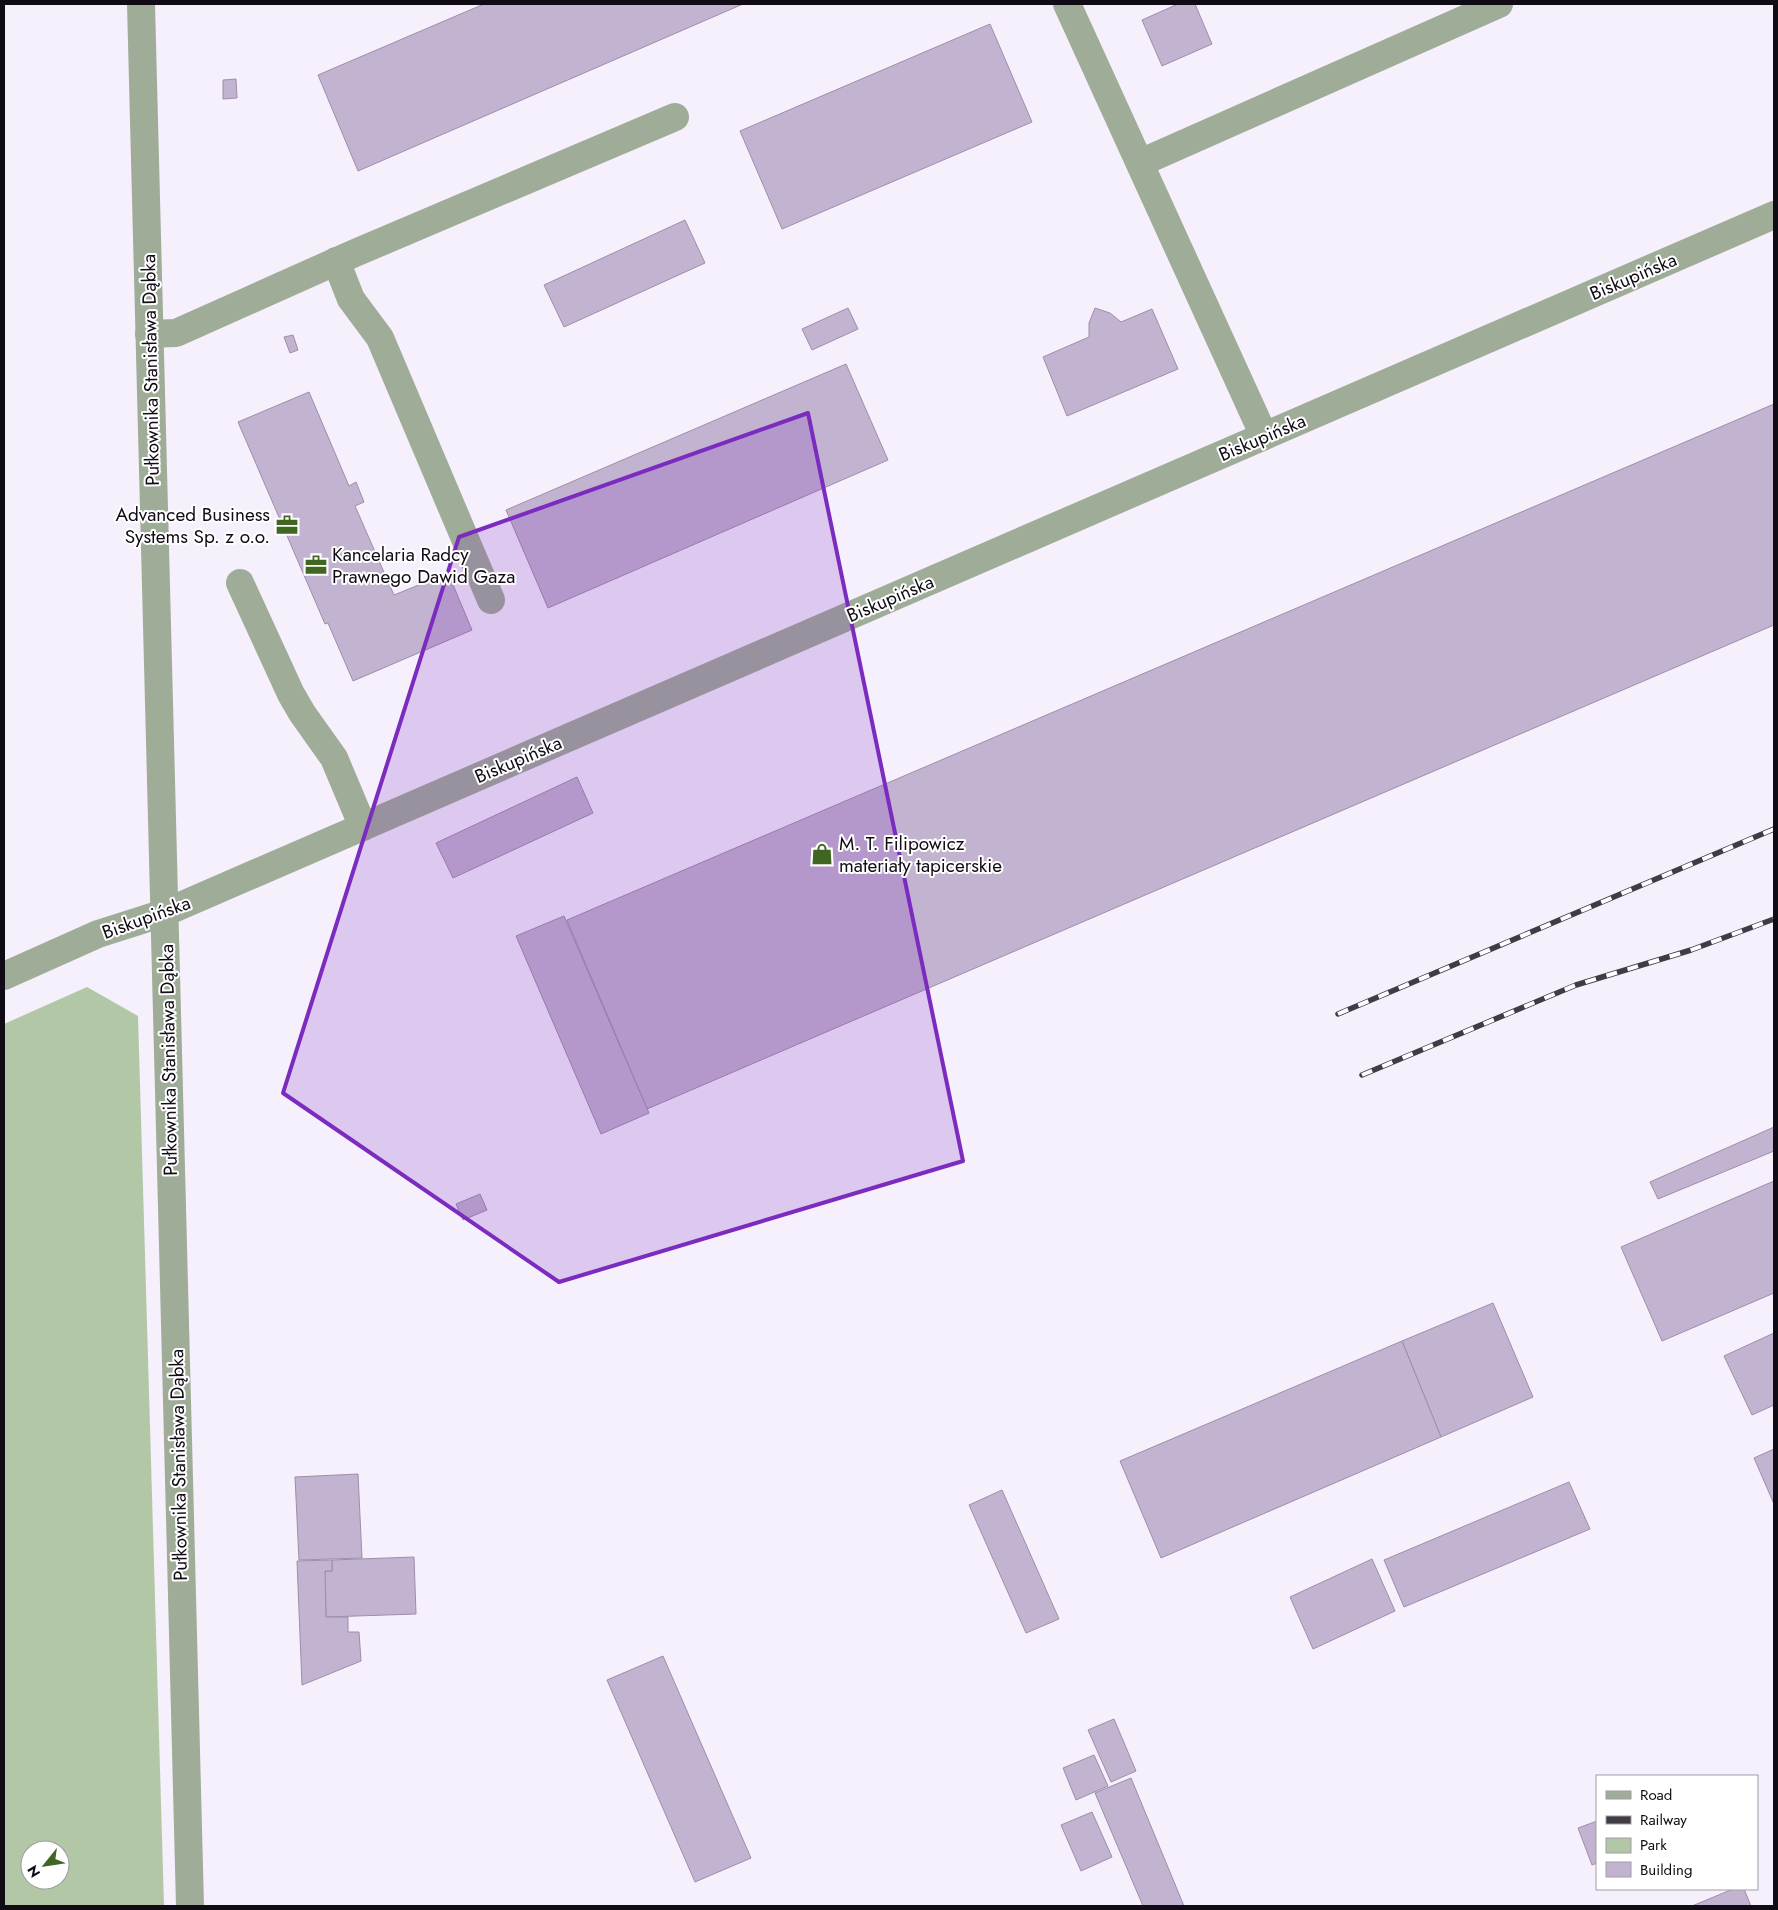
<svg xmlns="http://www.w3.org/2000/svg" width="1778" height="1910" viewBox="0 0 1778 1910" font-family="Jost,sans-serif">
<style>
.green{fill:#b1c7a5;fill-rule:evenodd}
.building{fill:#c2b3d0;stroke:#9d8ea9}
.lines{fill:none;stroke-linecap:round;stroke-linejoin:round}
.minor{stroke:#9fac98;stroke-width:28}
.rail-casing{stroke:#413b46;stroke-width:5.5}
.rail{stroke:#fff;stroke-width:4;stroke-dasharray:11;stroke-linecap:butt}
.marked{fill:#7b2cbf;fill-opacity:0.2;stroke:#7b2cbf;stroke-width:4;stroke-linejoin:round}
.labels{text-anchor:middle;stroke-width:4;stroke-linejoin:round;paint-order:stroke}
.street-label{font-size:19px;fill:#110b15;stroke:#fff}
.poi-label{font-size:19px;fill:#110b15;stroke:#fff;text-anchor:start}
</style>
<rect width="100%" height="100%" fill="#f6effc"/>
<!-- green -->
<path class="green" d="M87,987L138,1016L164,1906H4V1024ZM30,1850H60V1880H30Z"/>
<!-- building -->
<g class="building">
<polygon points="484,4 743,4 358,171 318,75"/>
<polygon points="1178,4 1195,4 1212,44 1162,66 1142,20"/>
<polygon points="990,24 1032,122 782,229 740,131"/>
<polygon points="236,79 237,98 223,99 223,80"/>
<polygon points="685,220 705,263 564,327 544,285"/>
<polygon points="848,308 858,329 812,350 802,329"/>
<polygon points="1095,308 1110,313 1121,322 1152,309 1178,369 1067,416 1043,357 1089,337 1089,323"/>
<polygon points="293,335 298,350 290,353 284,337"/>
<polygon points="846,364 888,460 548,608 506,510"/>
<polygon points="309,392 349,486 356,482 364,502 355,506 394,595 448,573 472,630 353,681 328,623 325,624 238,422"/>
<polygon points="1774,404 1774,625 647,1109 567,920"/>
<polygon points="577,777 593,813 453,878 436,843"/>
<polygon points="564,916 649,1113 601,1134 516,936"/>
<polygon points="1774,1127 1774,1151 1658,1199 1650,1182"/>
<polygon points="1774,1181 1774,1293 1662,1341 1621,1247"/>
<polygon points="480,1194 487,1210 463,1220 456,1204"/>
<polygon points="1493,1303 1533,1397 1441,1437 1402,1341"/>
<polygon points="1774,1333 1774,1405 1752,1415 1724,1356"/>
<polygon points="1402,1341 1441,1437 1161,1558 1120,1461"/>
<polygon points="1774,1449 1774,1504 1754,1458"/>
<polygon points="358,1474 362,1558 299,1560 295,1477"/>
<polygon points="1569,1482 1590,1529 1404,1607 1384,1560"/>
<polygon points="1002,1490 1059,1619 1026,1633 969,1505"/>
<polygon points="414,1557 416,1614 326,1617 325,1571 332,1571 332,1560"/>
<polygon points="1372,1559 1395,1611 1313,1649 1290,1597"/>
<polygon points="332,1560 332,1571 325,1571 326,1617 348,1617 348,1632 359,1632 361,1661 302,1685 297,1561"/>
<polygon points="663,1656 751,1858 695,1882 607,1680"/>
<polygon points="1114,1719 1136,1771 1111,1782 1088,1730"/>
<polygon points="1094,1755 1108,1786 1076,1800 1063,1768"/>
<polygon points="1131,1778 1184,1906 1143,1906 1095,1793"/>
<polygon points="1092,1812 1112,1857 1081,1871 1061,1825"/>
<polygon points="1597,1821 1597,1863 1592,1865 1578,1828"/>
<polygon points="1733,1889 1744,1889 1751,1906 1692,1906"/>
</g>
<g class="lines">
<!-- minor -->
<g class="minor">
<polyline points="141,4 190,1906"/>
<polyline points="1067,4 1264,436"/>
<polyline points="1140,163 1499,4"/>
<polyline points="336,261 351,299 380,338 491,600"/>
<polyline points="149,334 176,333 355,253 675,117"/>
<polyline points="240,583 291,694 302,713 334,758 363,827"/>
<polyline points="4,976 98,934 164,913 1774,215"/>
</g>
<!-- rail casing -->
<g class="rail-casing">
<g id="rail">
<polyline points="1338,1014 1774,829"/>
<polyline points="1362,1075 1576,985 1691,950 1774,919"/>
</g>
</g>
<!-- rail -->
<use href="#rail" class="rail"/>
</g>
<!-- marked area -->
<path class="marked" d="M808,413L963,1161L559,1282L283,1093L459,537Z"/>
<!-- icons -->
<defs>
<g id="office-bare" transform="scale(1.725)"><path d="M-6-3h4V-5.5h4V-3h4V5H-6ZM-1-4.5V-3h2v-1.5ZM-6 0V1H6V0Z" fill="#3f6722" stroke="#fff" stroke-width="2.5" paint-order="stroke"/></g>
<g id="shop-bare" transform="scale(1.725)"><path d="M-5-2.5h2.3a2.7 3.5 0 0 1 5.4 0H5L5.5 6h-11ZM-1.5-2.5h3a1.5 2.3 0 0 0-3 0Z" fill="#3f6722" stroke="#fff" stroke-width="2.5" paint-order="stroke"/></g>
</defs>
<g fill-rule="evenodd">
<use href="#office-bare" x="287" y="525"/>
<use href="#office-bare" x="316" y="565"/>
<use href="#shop-bare" x="822" y="854"/>
</g>
<g class="labels">
<!-- street labels -->
<g class="street-label">
<text transform="translate(1633 276) rotate(-23)" y="7">Biskupińska</text>
<text transform="translate(150 370) rotate(-91)" y="7">Pułkownika Stanisława Dąbka</text>
<text transform="translate(1262 437) rotate(-23)" y="7">Biskupińska</text>
<text transform="translate(890 598) rotate(-23)" y="7">Biskupińska</text>
<text transform="translate(518 759) rotate(-23)" y="7">Biskupińska</text>
<text transform="translate(146 917) rotate(-20)" y="7">Biskupińska</text>
<text transform="translate(168 1060) rotate(-91)" y="7">Pułkownika Stanisława Dąbka</text>
<text transform="translate(178 1465) rotate(-91)" y="7">Pułkownika Stanisława Dąbka</text>
</g>
<!-- poi labels -->
<g class="poi-label">
<text x="270" y="521" text-anchor="end">Advanced Business<tspan x="270" dy="22">Systems Sp. z o.o.</tspan></text>
<text x="332" y="561">Kancelaria Radcy<tspan x="332" dy="22">Prawnego Dawid Gaza</tspan></text>
<text x="839" y="850">M. T. Filipowicz<tspan x="839" dy="22">materiały tapicerskie</tspan></text>
</g>
</g>
<!-- border -->
<rect width="1778" height="1910" fill="none" stroke="#110b15" stroke-width="10"/>
<!-- legend -->
<rect x="1596" y="1775" width="162" height="115" fill="#ffffff" stroke="#a09da1"/>
<rect x="1606" y="1791" width="25" height="8" fill="#9fac98" stroke="#a09da1"/>
<text x="1640" y="1800" font-size="15" fill="#110b15">Road</text>
<rect x="1606" y="1816" width="25" height="8" fill="#413b46" stroke="#a09da1"/>
<text x="1640" y="1825" font-size="15" fill="#110b15">Railway</text>
<rect x="1606" y="1838" width="25" height="15" fill="#b1c7a5" stroke="#a09da1"/>
<text x="1640" y="1850" font-size="15" fill="#110b15">Park</text>
<rect x="1606" y="1862" width="25" height="15" fill="#c2b3d0" stroke="#a09da1"/>
<text x="1640" y="1875" font-size="15" fill="#110b15">Building</text>
<!-- north arrow -->
<g transform="translate(45 1865) rotate(240)"><circle r="24" fill="#ffffff" stroke="#a09da1"/>
<path d="M0-4L9 19L0 12L-9 19Z" fill="#3f6722"/>
<text y="-8" font-size="14" font-weight="bold" text-anchor="middle" fill="#110b15">N</text>
</g>
</svg>
